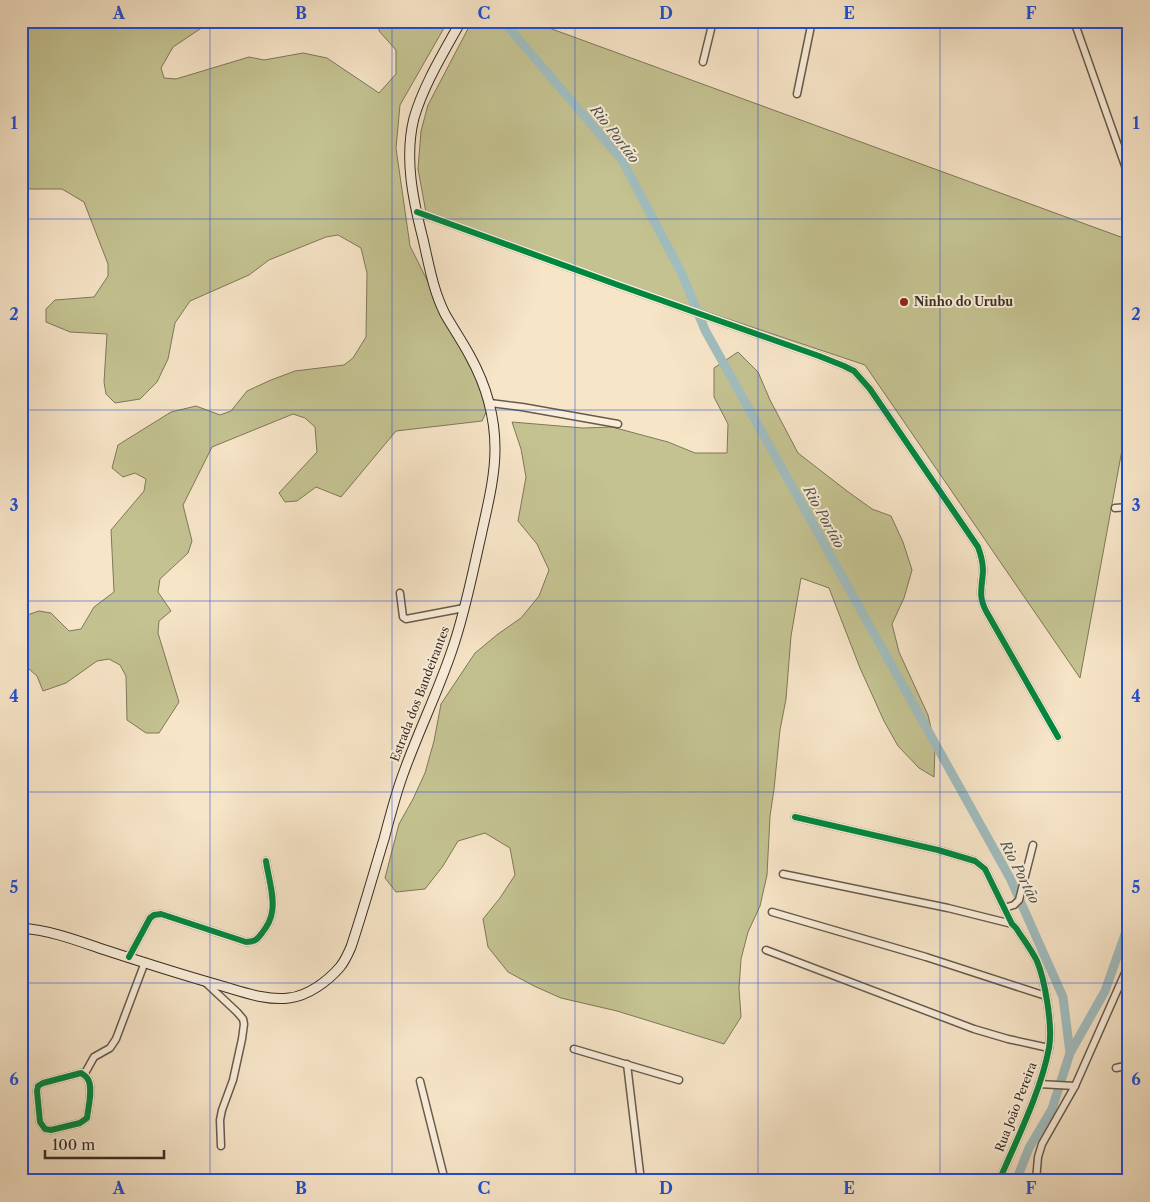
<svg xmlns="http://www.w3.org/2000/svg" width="1150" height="1202" viewBox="0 0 1150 1202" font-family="'Libre Caslon Text',serif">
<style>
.green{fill:#c4c291;stroke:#7e785a}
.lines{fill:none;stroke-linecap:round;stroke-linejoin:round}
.canal{stroke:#a1bdbf;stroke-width:9}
.street-casing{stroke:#675b4c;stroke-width:9}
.secondary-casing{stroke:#372d23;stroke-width:11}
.street{stroke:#faeedb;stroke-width:6}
.secondary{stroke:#faeedb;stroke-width:9}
.cycleway-casing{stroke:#faeedb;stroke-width:9}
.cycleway{stroke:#00873e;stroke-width:6}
.grid{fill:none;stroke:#1d4ed8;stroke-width:1;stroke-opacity:0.55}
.poi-dot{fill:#8f2418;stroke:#faeedb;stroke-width:2}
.labels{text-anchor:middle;stroke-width:4;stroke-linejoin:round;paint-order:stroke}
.poi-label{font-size:12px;font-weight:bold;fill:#372d23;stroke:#faeedb;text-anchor:start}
.street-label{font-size:12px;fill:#372d23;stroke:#faeedb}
.water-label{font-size:14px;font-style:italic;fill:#52514a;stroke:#faeedb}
.neatline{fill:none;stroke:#1d4ed8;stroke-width:2}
.grid-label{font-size:16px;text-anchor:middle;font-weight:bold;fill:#1d4ed8}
</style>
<rect width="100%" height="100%" fill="#f7e5c8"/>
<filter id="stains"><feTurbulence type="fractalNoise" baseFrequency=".004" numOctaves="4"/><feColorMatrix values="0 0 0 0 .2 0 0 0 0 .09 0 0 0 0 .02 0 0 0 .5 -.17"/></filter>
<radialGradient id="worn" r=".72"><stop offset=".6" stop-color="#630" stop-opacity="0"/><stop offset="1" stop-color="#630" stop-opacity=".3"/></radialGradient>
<!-- green -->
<g class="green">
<polygon points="21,21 212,21 173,47 161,68 164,78 176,79 249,57 264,60 303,53 327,58 379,93 396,74 396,50 379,31 379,21 448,21 400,105 396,148 410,246 482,390 488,408 482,421 396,431 341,497 316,487 297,501 285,502 279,493 317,452 315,427 305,418 293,414 212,447 183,505 192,541 188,553 160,579 158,592 171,611 159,621 158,633 179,702 159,733 146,733 127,720 126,676 120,665 109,659 97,661 66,683 43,691 37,676 21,662 21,623 27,615 39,611 51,613 69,631 81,629 94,607 114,592 111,530 144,491 146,479 135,473 123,477 112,468 118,445 171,412 196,406 220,415 231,411 247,391 271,380 295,371 344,365 353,358 366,337 367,273 361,248 338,235 326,237 269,260 249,275 190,301 175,323 168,359 157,382 140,399 115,403 106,394 104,382 107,334 70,332 46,322 46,309 55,300 94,297 108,276 108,264 84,202 62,189 21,189"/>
<polygon points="472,21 530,21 1129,240 1129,412 1080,678 865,365 427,218 418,169 421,131 428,105"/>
<polygon points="738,352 758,372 770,400 798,453 847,491 872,509 891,516 903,542 912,570 904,598 892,624 899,652 928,715 935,746 934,777 919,768 898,746 884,721 860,668 829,588 801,578 791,636 786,699 780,730 774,789 770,816 767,875 760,906 748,932 741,959 739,988 741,1017 724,1044 617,1011 561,998 534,986 508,972 488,947 483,919 500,898 515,875 510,848 485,833 458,841 443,866 425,889 396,892 385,878 399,824 413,799 425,773 434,741 441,704 475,653 498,634 521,618 539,596 549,570 537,544 518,521 526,477 521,449 512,422 583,428 612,427 668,442 695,453 727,453 728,424 714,397 714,368"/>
</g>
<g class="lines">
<!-- canal -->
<g class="canal">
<polyline points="503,21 622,160 682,274 705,330 1010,878 1063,997 1070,1053"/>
<polyline points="1016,1181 1029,1148 1052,1109 1070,1053 1105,991 1129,923"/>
</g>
<!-- street casing -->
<g class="street-casing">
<g id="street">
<polyline points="1074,21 1129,177"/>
<polyline points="703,62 713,21"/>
<polyline points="797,94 812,21"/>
<path d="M417,212L618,285L819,356L844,366L854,371L870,389L978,547C981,555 983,563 983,571C982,588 978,595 986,611L1058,737"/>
<polyline points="490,403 522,407 618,424"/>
<polyline points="1115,508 1129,507"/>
<polyline points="400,593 403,617 406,619 464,608"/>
<path d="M795,817L938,850L975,861L985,869L1012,924L1016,928C1023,939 1031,949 1037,961C1045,980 1053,1027 1049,1048C1041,1091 1017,1139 999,1181"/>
<polyline points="783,874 948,908 1012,924"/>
<polyline points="1004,908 1014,905 1019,900 1033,845"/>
<polyline points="772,912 926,957 1046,996"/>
<polyline points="766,950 974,1029 1008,1039 1049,1048"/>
<path d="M129,957L150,918L154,915L161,914L246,942C254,942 257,940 262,933C266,928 271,919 272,912C275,897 268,876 266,861"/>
<polyline points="205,982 237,1012 243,1019 244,1024 242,1039 233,1080 222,1110 220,1120 221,1146"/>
<polyline points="574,1049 679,1080"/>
<polyline points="627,1064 641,1181"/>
<polyline points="1116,1068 1129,1065"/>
<path d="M81,1073C81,1073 87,1077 87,1078C94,1086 88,1108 87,1118L80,1123L51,1130L45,1129L40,1122L37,1091L38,1086L43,1083Z"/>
<polyline points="84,1075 94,1057 110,1048 116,1039 145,962"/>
<polyline points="420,1081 445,1181"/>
<polyline points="1039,1084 1075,1086"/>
<polyline points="1036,1181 1038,1157 1042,1144 1075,1086 1129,964"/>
</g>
</g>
<!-- secondary casing -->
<g class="secondary-casing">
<path id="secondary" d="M21,928C49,930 76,940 102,949C142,962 182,975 222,986C243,992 267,1001 289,998C308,996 328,981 340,967C345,961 348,954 351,947C363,911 373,875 384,839C389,820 394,801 400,783C415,738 437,695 452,650C465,613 472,575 481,536C487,508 495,478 495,449C495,416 486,385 470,356C462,341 453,328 445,314C433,290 429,265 423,239C413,200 404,158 414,118C424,84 444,52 461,21"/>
</g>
<!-- street -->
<use href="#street" class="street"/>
<!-- secondary -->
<use href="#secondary" class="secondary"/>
<!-- cycleway casing -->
<g class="cycleway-casing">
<g id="cycleway">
<path d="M417,212L618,285L819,356L844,366L854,371L870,389L978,547C981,555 983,563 983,571C982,588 978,595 986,611L1058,737"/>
<path d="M795,817L938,850L975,861L985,869L1012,924L1016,928C1023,939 1031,949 1037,961C1045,980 1053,1027 1049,1048C1041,1091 1017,1139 999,1181"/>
<path d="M129,957L150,918L154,915L161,914L246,942C254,942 257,940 262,933C266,928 271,919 272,912C275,897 268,876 266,861"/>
<path d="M81,1073C81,1073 87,1077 87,1078C94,1086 88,1108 87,1118L80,1123L51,1130L45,1129L40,1122L37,1091L38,1086L43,1083Z"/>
</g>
</g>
<!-- cycleway -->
<use href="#cycleway" class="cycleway"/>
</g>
<!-- grid -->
<path class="grid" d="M210,21V1181M392,21V1181M575,21V1181M758,21V1181M940,21V1181M21,219H1129M21,410H1129M21,601H1129M21,792H1129M21,983H1129"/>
<!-- markers -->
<circle class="poi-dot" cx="904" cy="302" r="5"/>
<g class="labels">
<!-- poi labels -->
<g class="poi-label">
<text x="914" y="306">Ninho do Urubu</text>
</g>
<!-- street labels -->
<g class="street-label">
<text transform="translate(420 694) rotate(-69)" y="4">Estrada dos Bandeirantes</text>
<text transform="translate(1016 1107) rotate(-69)" y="4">Rua João Pereira</text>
</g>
<!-- water labels -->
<g class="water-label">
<text transform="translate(615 134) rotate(52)" y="5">Rio Portão</text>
<text transform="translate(824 517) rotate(61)" y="5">Rio Portão</text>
<text transform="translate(1020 872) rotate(63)" y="5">Rio Portão</text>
</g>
</g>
<!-- margin -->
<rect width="1150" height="1202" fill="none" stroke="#f7e5c8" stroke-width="55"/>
<!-- scale -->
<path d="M45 1150v8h119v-8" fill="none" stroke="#372d23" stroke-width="2.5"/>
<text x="52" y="1150" font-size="15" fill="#372d23" stroke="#faeedb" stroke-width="4" paint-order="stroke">100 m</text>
<rect x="28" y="28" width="1094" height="1146" class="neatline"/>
<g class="grid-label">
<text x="119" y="19">A</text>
<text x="301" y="19">B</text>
<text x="484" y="19">C</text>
<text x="666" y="19">D</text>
<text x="849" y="19">E</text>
<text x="1031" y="19">F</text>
<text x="14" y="129">1</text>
<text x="1136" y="129">1</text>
<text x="14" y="320">2</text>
<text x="1136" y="320">2</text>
<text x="14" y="511">3</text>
<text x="1136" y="511">3</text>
<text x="14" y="702">4</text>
<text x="1136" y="702">4</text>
<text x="14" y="893">5</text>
<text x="1136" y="893">5</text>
<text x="14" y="1085">6</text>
<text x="1136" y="1085">6</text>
<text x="119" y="1194">A</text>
<text x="301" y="1194">B</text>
<text x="484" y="1194">C</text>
<text x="666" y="1194">D</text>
<text x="849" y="1194">E</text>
<text x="1031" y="1194">F</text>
</g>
<rect width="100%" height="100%" filter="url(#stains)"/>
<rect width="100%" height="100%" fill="url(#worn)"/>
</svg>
